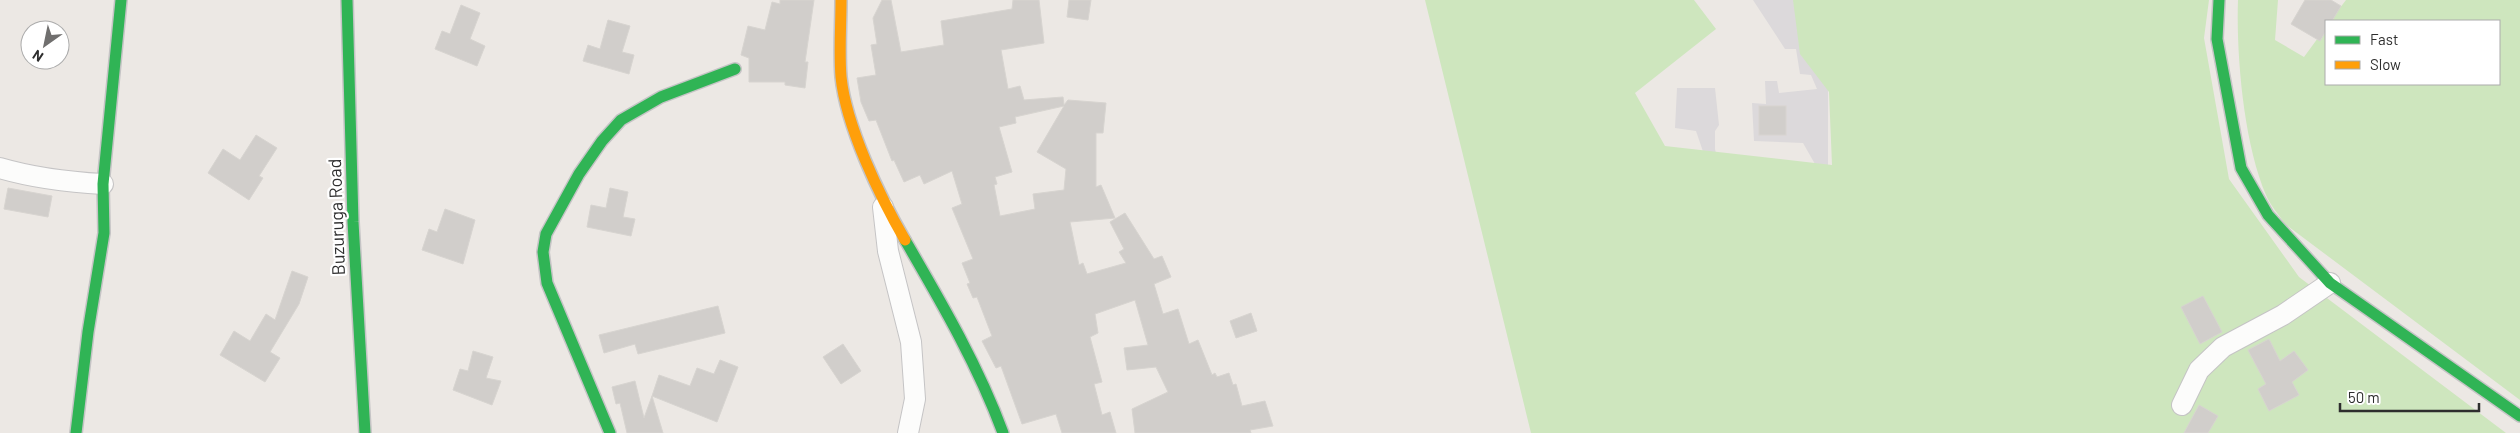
<svg xmlns="http://www.w3.org/2000/svg" width="2520" height="433" viewBox="0 0 2520 433" font-family="Barlow,sans-serif">
<style>
.industrial{fill:#dcd9db}
.green{fill:#cee6be}
.building{fill:#d1cecb;stroke:#d7d4d0;fill-rule:evenodd}
.lines{fill:none;stroke-linecap:round;stroke-linejoin:round}
.street-casing{stroke:#c5c4c5;stroke-width:22}
.fast-casing{stroke:#c5c4c5;stroke-width:14}
.slow-casing{stroke:#c5c4c5;stroke-width:14}
.street{stroke:#fcfcfb;stroke-width:20}
.fast{stroke:#30b455;stroke-width:11}
.slow{stroke:#ff9f0a;stroke-width:11}
.labels{text-anchor:middle;stroke-width:4.5;stroke-linejoin:round;paint-order:stroke}
.street-label{font-size:18px;fill:#2e2e2e;stroke:#fff}
</style>
<rect width="100%" height="100%" fill="#ece8e4"/>
<!-- industrial -->
<g class="industrial">
<polygon points="1753,0 1817,0 1828,83 1828,172 1819,171 1803,143 1754,141 1752,103 1766,104 1765,81 1777,81 1779,93 1817,89 1811,75 1800,74 1796,49 1785,49"/>
<polygon points="1677,88 1715,88 1719,125 1715,131 1715,149 1719,166 1709,169 1696,131 1675,128"/>
</g>
<!-- green -->
<g class="green">
<polygon points="1425,0 1694,0 1716,29 1635,93 1665,146 1832,165 1829,92 1800,54 1793,0 2209,0 2204,38 2229,179 2299,277 2506,433 1531,433"/>
<path d="M2238,0H2278L2275,40L2304,57L2326,27V84H2499V21H2330L2346,0H2520V400L2285,224C2279,215 2270,205 2266,195C2244,144 2236,56 2238,0Z"/>
</g>
<!-- building -->
<g class="building">
<polygon points="780,0 814,0 805,62 808,62 805,88 785,85 785,82 749,82 749,58 741,55 748,26 765,30 772,2 780,4"/>
<path d="M882,0H891L901,52L944,45L941,21L1012,9L1013,0H1039L1044,43L1001,50L1008,89L1020,86L1024,100L1063,97L1064,105L1068,100L1106,103L1103,133H1096V187L1101,185L1115,218L1070,222L1079,265L1083,263L1087,274L1126,263L1119,252L1124,249L1110,222L1125,213L1154,259L1162,256L1171,277L1154,284L1163,314L1178,309L1189,344L1198,340L1212,375L1215,373L1217,377L1229,373L1233,385L1236,384L1242,406L1265,401L1273,426L1250,430L1251,433H1135L1132,409L1168,392L1156,367L1127,370L1124,348L1148,345L1135,300L1095,314L1098,333L1090,337L1102,382L1094,384L1102,415L1110,412L1116,433H1062L1056,414L1022,424L1001,366L996,368L982,341L992,336L977,297L973,298L967,284L970,283L962,263L973,259L952,208L962,204L952,171L924,184L920,175L904,182L894,160L892,161L876,120L869,121L861,102L857,78L876,75L871,45L877,44L873,18ZM1064,106L1037,152L1066,169L1064,190L1033,194L1035,209L1000,216L994,185L997,184L995,177L1012,172L999,127L1016,123L1015,117Z"/>
<polygon points="1069,0 1091,0 1088,20 1067,17"/>
<polygon points="2305,0 2331,0 2341,6 2332,21 2326,21 2326,31 2320,41 2291,24"/>
<polygon points="461,5 480,13 470,39 485,46 477,66 435,49 442,31 450,34"/>
<polygon points="608,20 630,26 622,52 634,55 629,74 583,61 588,45 600,49"/>
<rect x="1759" y="106" width="27" height="29"/>
<polygon points="256,135 277,148 259,176 263,178 249,200 208,173 223,149 240,160"/>
<polygon points="8,188 52,196 48,217 4,209"/>
<polygon points="610,188 628,192 623,217 635,219 631,236 587,227 591,205 606,208"/>
<polygon points="445,209 475,220 463,264 422,250 429,229 437,232"/>
<polygon points="292,271 308,277 299,304 270,352 280,358 265,382 220,355 234,331 250,341 266,314 275,320"/>
<polygon points="2203,296 2222,332 2200,344 2181,307"/>
<polygon points="718,306 725,333 638,354 635,344 604,353 599,335"/>
<polygon points="1251,313 1257,331 1236,338 1230,321"/>
<polygon points="2269,339 2280,361 2294,351 2308,370 2292,382 2299,395 2269,411 2258,389 2266,384 2248,350"/>
<polygon points="843,344 861,371 841,384 823,357"/>
<polygon points="473,351 493,357 486,378 501,381 492,405 453,390 460,369 468,371"/>
<polygon points="720,360 738,367 717,422 652,396 659,375 690,386 697,368 714,374"/>
<polygon points="635,381 644,418 652,396 663,433 627,433 620,403 616,404 612,387"/>
<polygon points="2199,405 2218,416 2208,433 2184,433"/>
</g>
<g class="lines">
<!-- street casing -->
<g class="street-casing">
<g id="street">
<path d="M0,168C34,178 68,182 103,184"/>
<polyline points="883,207 888,251 911,342 915,399 908,433"/>
<polyline points="2182,405 2199,370 2223,347 2283,315 2330,283"/>
</g>
</g>
<!-- fast casing -->
<g class="fast-casing">
<g id="fast">
<polyline points="347,0 353,222 365,433"/>
<polyline points="2219,0 2217,39 2241,168 2268,215 2330,283 2520,416"/>
<path d="M905,240C941,302 978,365 1003,433"/>
<polyline points="76,433 88,332 104,233 103,184 121,0"/>
<polyline points="610,433 547,283 543,252 546,234 579,174 602,141 621,120 661,97 735,69"/>
</g>
</g>
<!-- slow casing -->
<g class="slow-casing">
<path id="slow" d="M841,0C841,25 839,52 841,77C846,126 880,197 905,240"/>
</g>
<!-- street -->
<use href="#street" class="street"/>
<!-- fast -->
<use href="#fast" class="fast"/>
<!-- slow -->
<use href="#slow" class="slow"/>
</g>
<g class="labels">
<!-- street labels -->
<g class="street-label">
<text transform="translate(337 217) rotate(-92)" y="6">Buzuruga Road</text>
</g>
</g>
<!-- legend -->
<rect x="2325" y="20" width="175" height="65" fill="#ffffff" stroke="#ababab"/>
<rect x="2335" y="36" width="25" height="8" fill="#30b455" stroke="#ababab"/>
<text x="2370" y="45" font-size="15" fill="#2e2e2e">Fast</text>
<rect x="2335" y="61" width="25" height="8" fill="#ff9f0a" stroke="#ababab"/>
<text x="2370" y="70" font-size="15" fill="#2e2e2e">Slow</text>
<!-- north arrow -->
<g transform="translate(45 45) rotate(213)"><circle r="24" fill="#ffffff" stroke="#ababab"/>
<path d="M0-4L9 19L0 12L-9 19Z" fill="#706f6e"/>
<text y="-8" font-size="14" font-weight="bold" text-anchor="middle" fill="#2e2e2e">N</text>
</g>
<!-- scale -->
<path d="M2340 403v8h139v-8" fill="none" stroke="#2e2e2e" stroke-width="2.5"/>
<text x="2348" y="403" font-size="15" fill="#2e2e2e" stroke="#ffffff" stroke-width="4" paint-order="stroke">50 m</text>
</svg>
